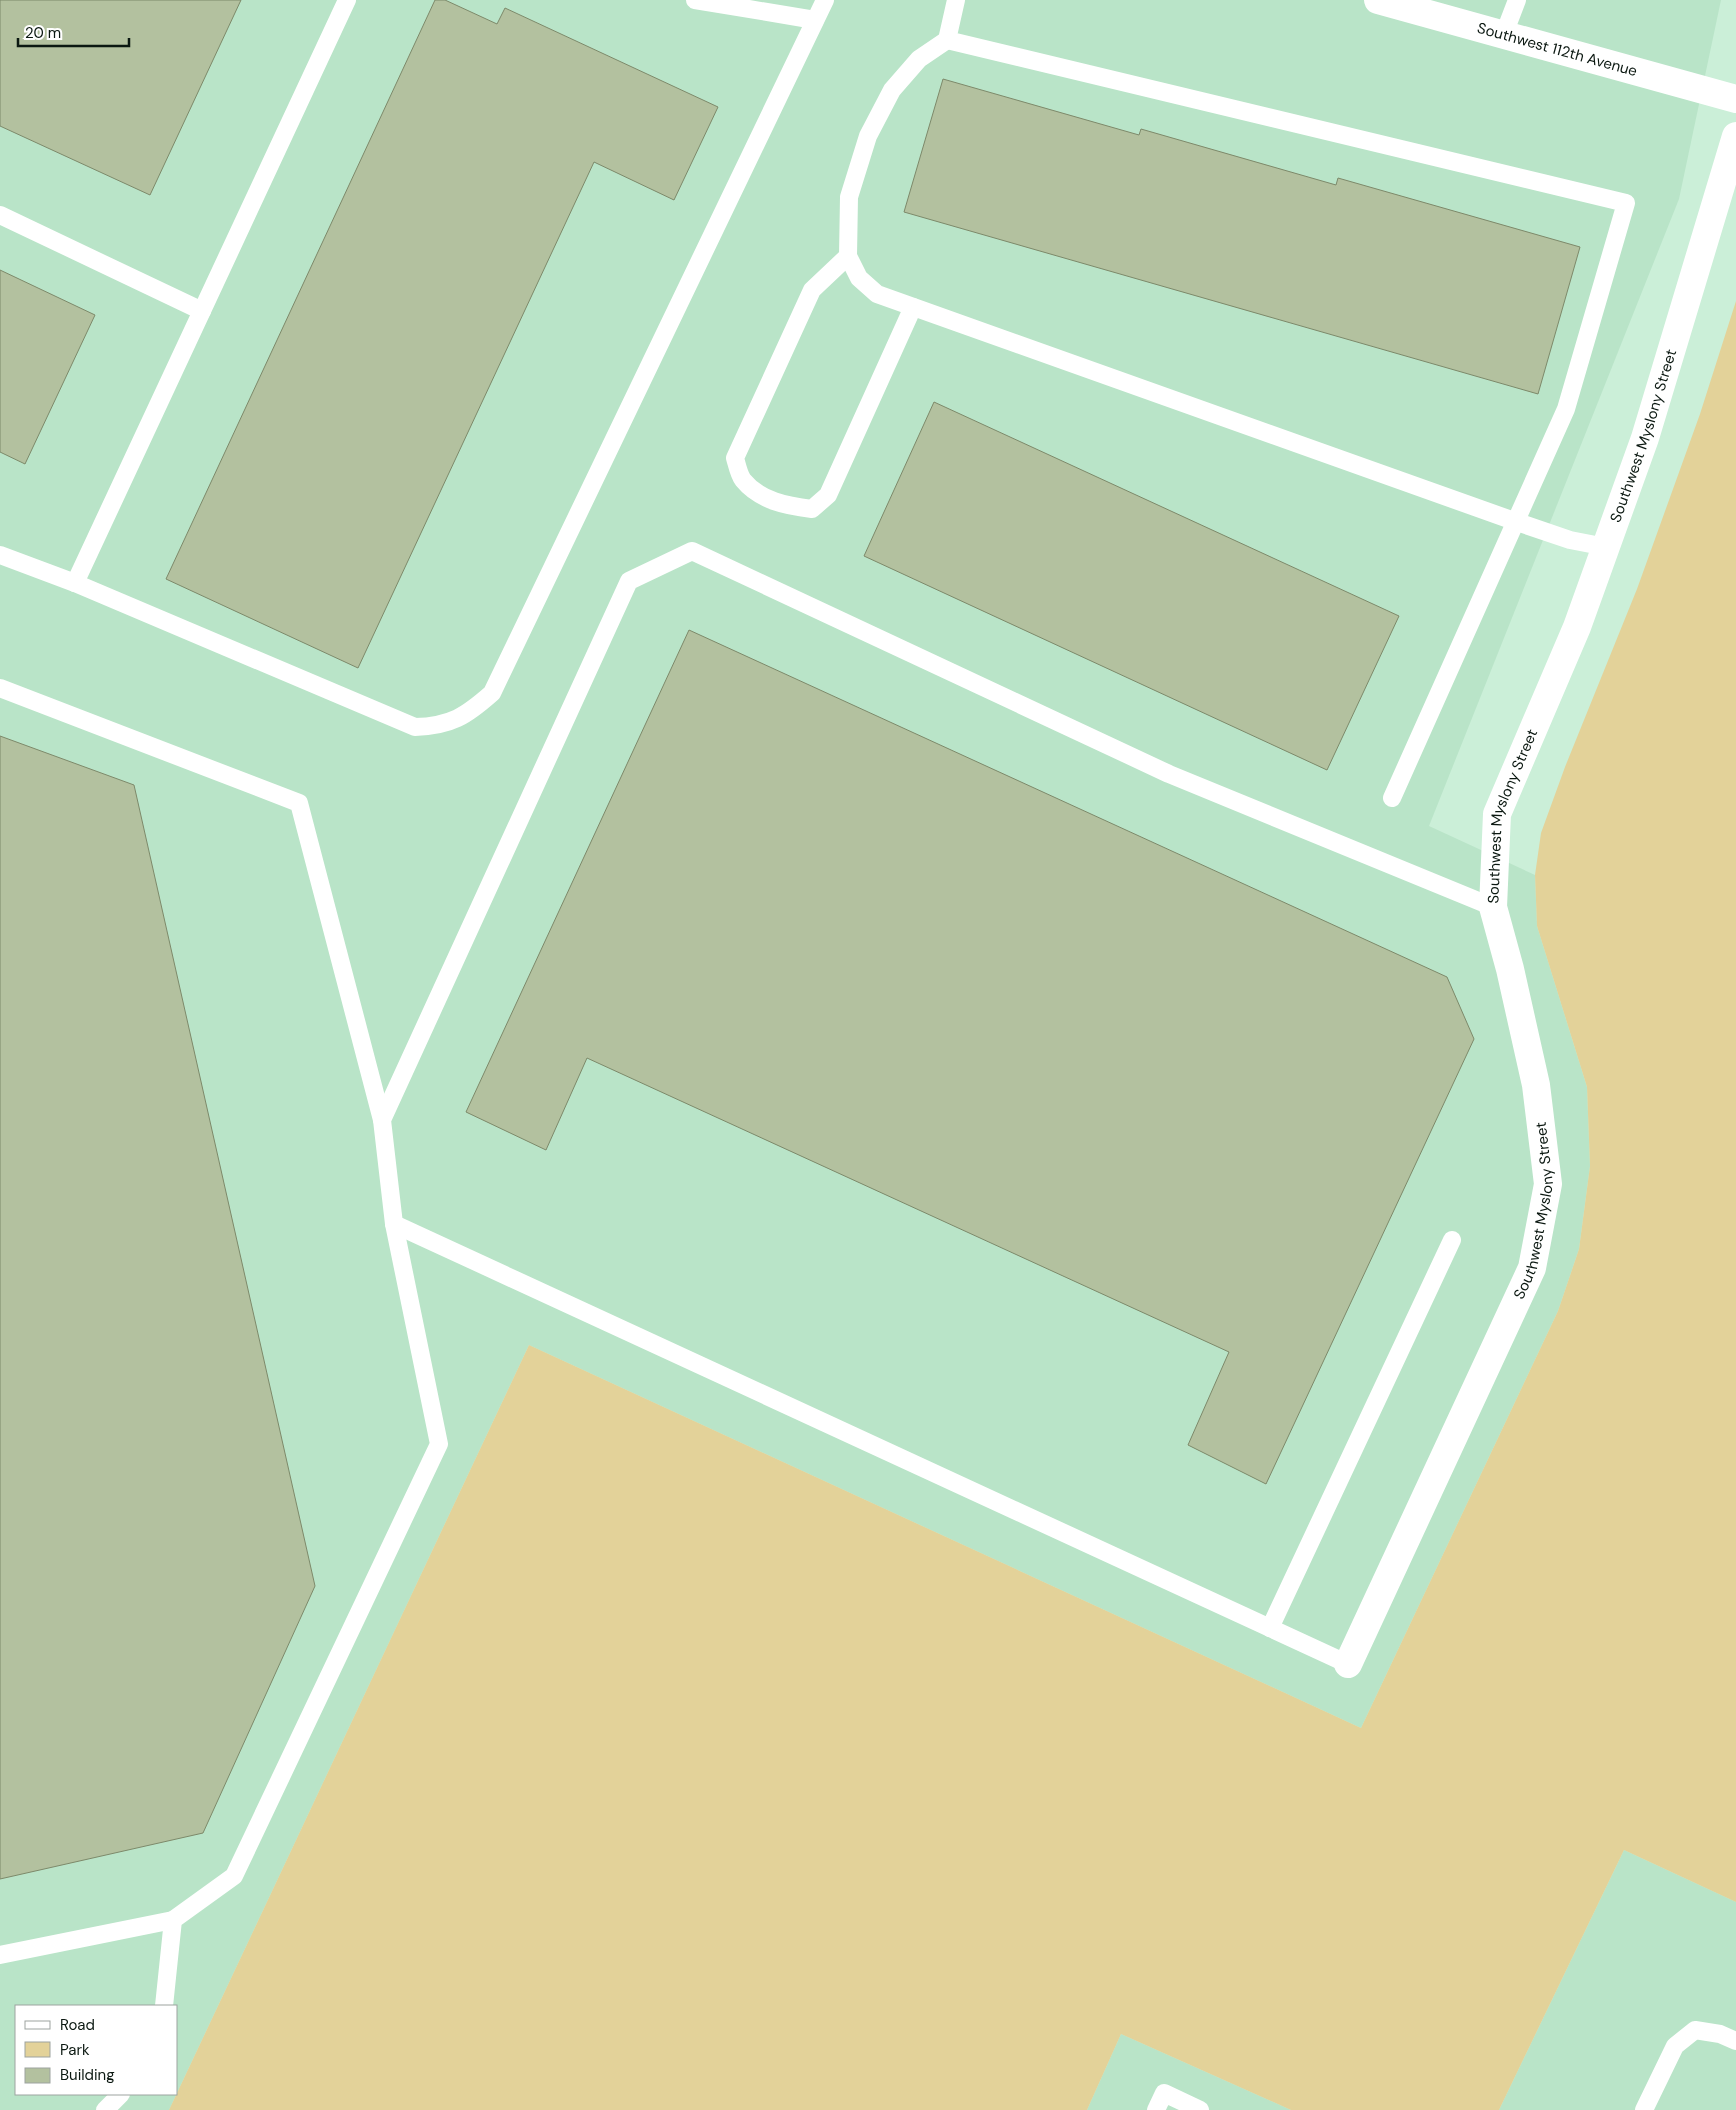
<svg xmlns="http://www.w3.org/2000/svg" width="1736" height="2110" viewBox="0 0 1736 2110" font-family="'DM Sans',sans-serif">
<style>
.built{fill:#b9e4c8;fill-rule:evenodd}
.green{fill:#e3d299}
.building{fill:#b3c19f;stroke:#7d896a}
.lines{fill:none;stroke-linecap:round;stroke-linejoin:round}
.lane{stroke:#fff;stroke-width:18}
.street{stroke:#fff;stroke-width:28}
.secondary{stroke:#fff;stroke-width:28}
.labels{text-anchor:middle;stroke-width:4;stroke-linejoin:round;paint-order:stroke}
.street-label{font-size:15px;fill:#0b1811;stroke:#fff}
</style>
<rect width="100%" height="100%" fill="#cbefd8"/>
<!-- built -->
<g class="built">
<path d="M0,0H1721L1679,199L1429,826L1535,875L1537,926L1587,1087L1590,1166L1579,1249L1558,1311L1361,1728L529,1345L169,2110H0ZM16,2006H176V2094H16Z"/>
<polygon points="1624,1850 1736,1902 1736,2110 1499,2110"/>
<polygon points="1121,2034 1291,2110 1087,2110"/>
</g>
<!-- green -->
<polygon class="green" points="1736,301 1736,1902 1624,1850 1499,2110 1291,2110 1121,2034 1087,2110 169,2110 529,1345 1361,1728 1558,1311 1579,1249 1590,1166 1587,1087 1537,926 1535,875 1541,833 1565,767 1637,589 1700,414"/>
<!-- building -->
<g class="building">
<polygon points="0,0 241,0 150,195 0,126"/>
<polygon points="435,0 445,0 497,24 505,8 718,107 674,200 594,162 358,668 166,579"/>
<polygon points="943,79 1139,135 1141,129 1336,185 1338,178 1580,247 1538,394 904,212"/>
<polygon points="0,270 95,315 25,464 0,452"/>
<polygon points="934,402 1399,616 1327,770 864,556"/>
<polygon points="689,630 1447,977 1474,1039 1266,1484 1188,1445 1229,1352 587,1058 546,1150 466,1112"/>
<polygon points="0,736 134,785 315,1586 203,1833 0,1879"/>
</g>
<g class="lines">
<!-- lane -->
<g class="lane">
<polyline points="695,0 815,20"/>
<polyline points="956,0 947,40 1626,203 1566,409 1392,798"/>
<polyline points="1504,34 1517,0"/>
<polyline points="947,40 919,59 892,90 868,136 849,197 848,256 859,278 877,294 1517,522 1570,540 1606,547"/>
<polyline points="0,215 202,311"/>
<path d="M848,256L812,290L735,458C737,465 739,475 743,480C760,501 787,506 812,509L828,495L913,307"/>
<path d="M0,555L75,583L415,727C451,726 466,716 492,693L825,0"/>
<polyline points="75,583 347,0"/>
<polyline points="0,688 299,803 382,1120"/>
<polyline points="394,1224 1348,1664"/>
<polyline points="1270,1628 1452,1240"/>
<polyline points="0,1955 173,1920"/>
<polyline points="164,2006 173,1920 234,1876 439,1444 394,1224 382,1120 629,581 692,551 1169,774 1493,907"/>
<polyline points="105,2110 121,2094"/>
<polyline points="1156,2110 1164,2093 1200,2110"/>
<polyline points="1644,2110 1675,2046 1695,2030 1720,2034 1736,2041"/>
</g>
<!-- street -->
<path class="street" id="s1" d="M1348,1664L1532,1268L1548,1184L1536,1085L1510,969L1493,907L1497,814L1577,627L1645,438L1736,136"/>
<!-- secondary -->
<path class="secondary" id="s2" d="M1378,0L1736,99"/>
</g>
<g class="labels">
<!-- street labels -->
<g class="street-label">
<text dy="5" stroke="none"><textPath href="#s2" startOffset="186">Southwest 112th Avenue</textPath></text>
<text dy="5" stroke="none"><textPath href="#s1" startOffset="1304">Southwest Myslony Street</textPath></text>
<text dy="5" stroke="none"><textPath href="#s1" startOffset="899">Southwest Myslony Street</textPath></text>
<text dy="5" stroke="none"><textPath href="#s1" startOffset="494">Southwest Myslony Street</textPath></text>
</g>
</g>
<!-- legend -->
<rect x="15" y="2005" width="162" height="90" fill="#ffffff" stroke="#9da3a0"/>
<rect x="25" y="2021" width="25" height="8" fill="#ffffff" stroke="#9da3a0"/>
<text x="60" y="2030" font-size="15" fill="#0b1811">Road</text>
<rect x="25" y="2042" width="25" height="15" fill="#e3d299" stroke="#9da3a0"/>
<text x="60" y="2055" font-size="15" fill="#0b1811">Park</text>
<rect x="25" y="2068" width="25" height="15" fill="#b3c19f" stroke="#9da3a0"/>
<text x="60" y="2080" font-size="15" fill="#0b1811">Building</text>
<!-- scale -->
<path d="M18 38v8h111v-8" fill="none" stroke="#0b1811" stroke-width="2.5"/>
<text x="25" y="38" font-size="15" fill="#0b1811" stroke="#ffffff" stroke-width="4" paint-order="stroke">20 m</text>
</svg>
